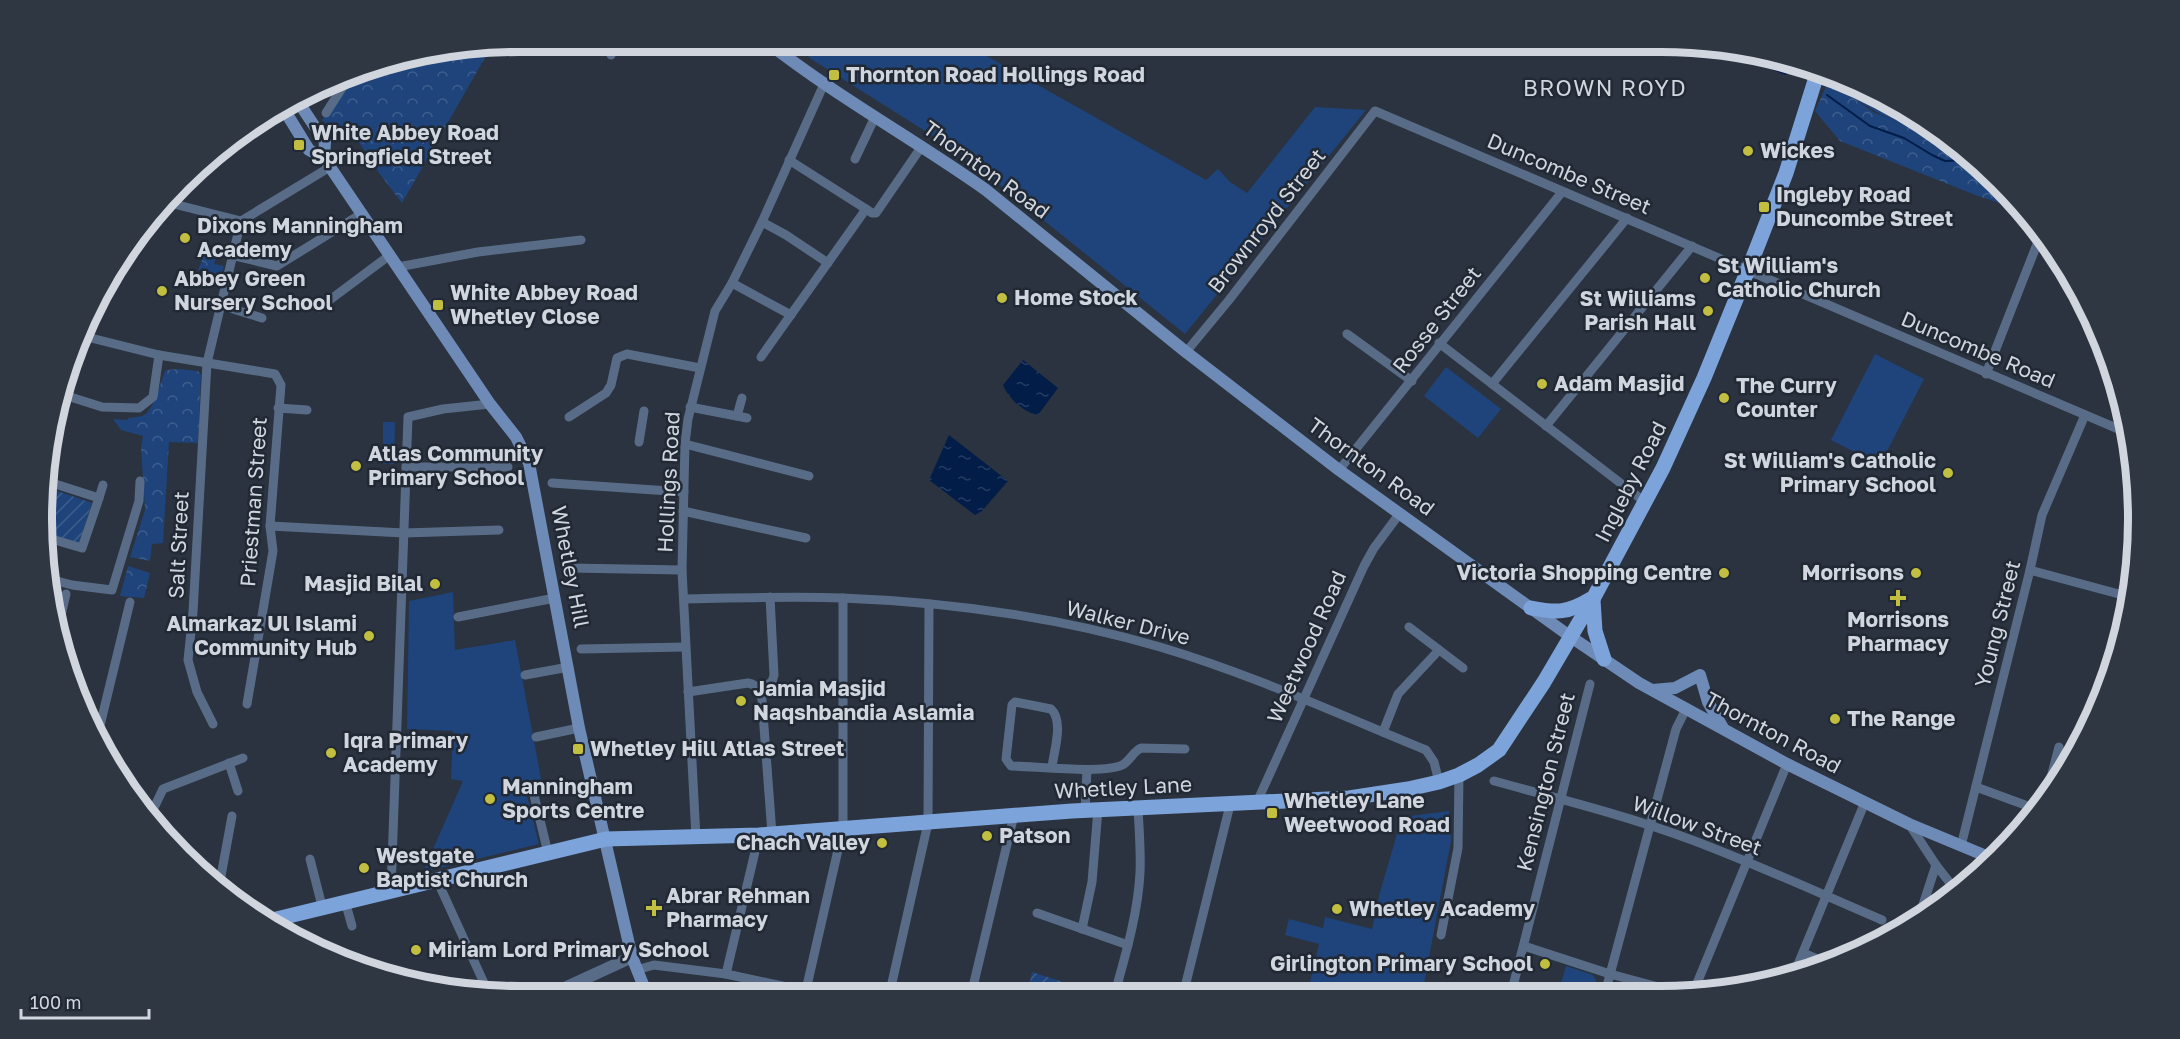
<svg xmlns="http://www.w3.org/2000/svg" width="2180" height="1039" viewBox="0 0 2180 1039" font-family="'Golos Text',sans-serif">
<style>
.grass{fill:#1e447b}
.forest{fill:url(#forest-crowns)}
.garden{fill:url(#garden-furrows)}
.water{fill:url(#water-ripples)}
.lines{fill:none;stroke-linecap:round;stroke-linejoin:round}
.stream{stroke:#011d48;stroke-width:2}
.minor{stroke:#596c87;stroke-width:9}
.tertiary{stroke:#596c87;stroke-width:12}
.secondary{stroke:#6e8bb7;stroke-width:12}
.primary{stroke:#7da3db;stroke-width:15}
.poi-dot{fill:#c1be40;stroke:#212935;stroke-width:2}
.labels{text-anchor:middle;stroke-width:5;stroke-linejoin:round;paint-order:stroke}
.poi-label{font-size:21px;font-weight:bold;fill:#d1d6de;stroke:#212935;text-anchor:start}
.street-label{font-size:21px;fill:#d1d6de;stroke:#212935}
.neighbourhood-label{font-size:22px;letter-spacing:1.5px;fill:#d1d6de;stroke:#212935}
.rim{fill:none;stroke:#d1d6de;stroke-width:8}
</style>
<defs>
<pattern id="forest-crowns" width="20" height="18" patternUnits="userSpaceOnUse" patternTransform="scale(1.5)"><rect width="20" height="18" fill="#1e447b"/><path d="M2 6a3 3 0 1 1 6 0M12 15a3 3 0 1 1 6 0" fill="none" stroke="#3e5e8d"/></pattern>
<pattern id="garden-furrows" width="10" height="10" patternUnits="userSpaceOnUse" patternTransform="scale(1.5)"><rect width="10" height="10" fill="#1e447b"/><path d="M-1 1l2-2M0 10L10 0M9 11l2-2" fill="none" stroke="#3e5e8d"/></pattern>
<pattern id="water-ripples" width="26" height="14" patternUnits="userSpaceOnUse" patternTransform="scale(1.5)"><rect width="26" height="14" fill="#011d48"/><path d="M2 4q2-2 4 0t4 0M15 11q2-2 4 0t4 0" fill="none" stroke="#253d62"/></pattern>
</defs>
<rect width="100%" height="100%" fill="#2a333f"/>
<!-- grass -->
<g class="grass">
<polygon points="792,42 962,42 1206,180 1218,169 1230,182 1247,193 1315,107 1366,110 1185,334 960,153 811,59"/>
<path d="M1831,75L1844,78L1926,123L1941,135C1892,126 1868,108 1829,80Z"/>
<polygon points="1875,354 1924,379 1880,465 1831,440"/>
<polygon points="1446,367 1501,409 1478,438 1424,396"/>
<polygon points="383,422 395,422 394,464 383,464"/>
<polygon points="453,592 455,650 515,640 542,784 525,788 539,844 423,872 463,781 451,779 453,731 407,729 409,601"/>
<polygon points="1449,811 1451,841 1422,994 1307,994 1319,944 1285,935 1289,919 1323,928 1325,917 1372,929 1380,892 1402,817"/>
<polygon points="1566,966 1593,975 1596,980 1592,993 1558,993"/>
</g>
<!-- forest -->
<g class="forest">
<polygon points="491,47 402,203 379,173 349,127 340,137 322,120 355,73 366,67"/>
<polygon points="1829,80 1873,112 1915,130 1941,135 1998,182 2022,210 1978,196 1840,141 1815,111"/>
<polygon points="206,248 218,253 214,264 224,266 221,275 198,270 203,258 200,254 201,251"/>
<path d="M179,369L198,371L201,375L198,443L169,442L163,543L152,544L150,561L130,557L145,510L141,448L143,436L121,430L113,419L127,420L129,418C133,417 141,417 144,415C155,409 160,381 166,370Z"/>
<polygon points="128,566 150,573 144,598 120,596"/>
</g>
<!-- garden -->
<g class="garden">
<polygon points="49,488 92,503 79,544 48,534"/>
<polygon points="1032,972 1103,995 1027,995"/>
</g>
<!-- water -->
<g class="water">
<path d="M1023,360L1058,388L1038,415C1024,413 1008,398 1003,385Z"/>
<polygon points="949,435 1008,481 982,511 975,515 929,480"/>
</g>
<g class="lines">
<!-- stream -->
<g class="stream">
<polyline points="1719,48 1786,74"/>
<polyline points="1827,95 1870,126 1904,138 1932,155 1945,161 1971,160"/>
</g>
<!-- minor -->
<g class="minor">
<polyline points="611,55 617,42"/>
<polyline points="326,113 349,77"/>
<polyline points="223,147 229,149"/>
<polyline points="855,159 875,117"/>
<polyline points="789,160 866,209"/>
<polyline points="170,203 241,221 330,167"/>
<polyline points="762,222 786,235 828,263"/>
<polyline points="231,255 277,266 361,214"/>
<polyline points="398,267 478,252 581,240"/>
<polyline points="732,283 791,315"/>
<polyline points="220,305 262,318"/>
<polyline points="319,308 390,255"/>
<polyline points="1347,334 1412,381"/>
<polyline points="79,335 159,355 275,374 281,385 270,526 273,551 247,704"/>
<polyline points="1439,343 1645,502"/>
<polyline points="1186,352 1229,300 1375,111 2130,434"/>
<polyline points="761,357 866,209 872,213 876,213 922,146"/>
<polyline points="1986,374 2041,234"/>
<polyline points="1492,384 1627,218"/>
<polyline points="61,394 102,407 139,408 153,397 159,355"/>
<polyline points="690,407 747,418"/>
<polyline points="278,408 307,410"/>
<polyline points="737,416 742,398"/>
<polyline points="569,417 606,393 611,385 617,358 627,354 700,368"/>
<polyline points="1546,426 1692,246"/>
<polyline points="639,442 644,411"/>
<polyline points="685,444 809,476"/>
<polyline points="406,467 508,467"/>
<polyline points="1339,470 1562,192"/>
<polyline points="552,483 684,492"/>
<polyline points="99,498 103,485"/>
<polyline points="683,511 806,538"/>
<polyline points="270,526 404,533 499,530"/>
<polyline points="48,538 82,548 99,498 49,482"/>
<polyline points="570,568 682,570"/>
<polyline points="2030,570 2130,597"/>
<polyline points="46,578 72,585 112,590 139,501 140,481"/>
<path d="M684,599C737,598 790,596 842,598C948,602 1058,617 1160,647C1251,674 1338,714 1426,750L1434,762L1439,782"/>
<polyline points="458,617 555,598"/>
<polyline points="59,624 66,594"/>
<polyline points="1409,627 1463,668"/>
<polyline points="581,649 685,647"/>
<polyline points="525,675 569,667"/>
<polyline points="759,689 772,682 774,675 770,597"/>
<path d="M688,692L748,683C758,685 760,690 762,700L772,834"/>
<polyline points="213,724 197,692 188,660 193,612 207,363 241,221"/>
<polyline points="1383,732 1398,694 1439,650"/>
<polyline points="536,737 579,728"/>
<polyline points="97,738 130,602"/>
<polyline points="229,763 238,791"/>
<path d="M1052,767C1054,751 1064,721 1051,709L1015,702L1012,705L1006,759L1011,766C1034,766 1107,775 1124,764C1131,759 1133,752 1141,748L1185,749"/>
<path d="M1494,781C1560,799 1628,816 1692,840C1756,864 1819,893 1882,920"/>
<polyline points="1976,787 2039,810"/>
<polyline points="533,791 548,853"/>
<polyline points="2045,800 2059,747"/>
<polyline points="1257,802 1364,566 1374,548 1400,513"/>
<polyline points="1085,810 1087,770"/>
<polyline points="151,814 163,789 243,758"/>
<polyline points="1909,824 1936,865 1957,892"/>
<polyline points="696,838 682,570 685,444 688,419 715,311 732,283 762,222 824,84"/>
<polyline points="1961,846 2030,570 2042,515 2085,415"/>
<polyline points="310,859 322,906"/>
<polyline points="437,880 489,994"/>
<polyline points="219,887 232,816"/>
<polyline points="391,890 408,417 443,409 490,404"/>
<polyline points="345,901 352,926"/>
<polyline points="1037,913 1128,945"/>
<polyline points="1919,917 1936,865"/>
<polyline points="1082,929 1092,882 1098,809"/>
<polyline points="1441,935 1458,848 1459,775"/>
<polyline points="1524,946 1610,974 1681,993"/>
<polyline points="1803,953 1829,964"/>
<polyline points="636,970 654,965 726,974 829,996"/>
<polyline points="726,974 759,835"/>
<polyline points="1794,974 1865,802"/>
<path d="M1118,982C1128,946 1138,910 1140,873C1141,851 1139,829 1138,808"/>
<polyline points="564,988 587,997"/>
<polyline points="806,990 843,828 843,598"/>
<polyline points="1605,993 1676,729 1686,709"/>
<polyline points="1693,993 1787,764"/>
<polyline points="1511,994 1590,684"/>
<polyline points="971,995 1014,815"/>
<polyline points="1183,995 1230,805"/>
<polyline points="889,996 928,823 929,604"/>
</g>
<!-- tertiary -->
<polyline class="tertiary" points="545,997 632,957"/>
<!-- secondary -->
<g class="secondary">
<path d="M767,42C837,97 914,139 986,190L1186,352L1339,470L1571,637L1639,683L1787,764L1909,824L1991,858"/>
<polyline points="299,103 325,142 324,158"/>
<polyline points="285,111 309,150 324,158 490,404 516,437 529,463 579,728 632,957 648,997"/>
<polyline points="1653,690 1675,688 1700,675 1708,702 1723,728"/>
</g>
<!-- primary -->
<g class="primary">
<polyline points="1593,600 1595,631 1604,659"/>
<path d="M1531,608C1557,613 1568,613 1591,599"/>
<polyline points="264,922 606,839 759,835 1072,811 1349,798 1408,789 1439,782 1459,775 1478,765 1499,750 1544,682 1594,597 1663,468 1704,378 1754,255 1786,173 1818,71"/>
</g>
</g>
<!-- markers -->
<g class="poi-dot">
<rect x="828" y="69" width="12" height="12" rx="3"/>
<rect x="293" y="139" width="12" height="12" rx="3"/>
<circle cx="1748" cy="151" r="6"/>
<rect x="1758" y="201" width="12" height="12" rx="3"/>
<circle cx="185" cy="238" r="6"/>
<circle cx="1705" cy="278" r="6"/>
<circle cx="162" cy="291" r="6"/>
<circle cx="1002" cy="298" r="6"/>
<rect x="432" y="299" width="12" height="12" rx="3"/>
<circle cx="1708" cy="311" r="6"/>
<circle cx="1542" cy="384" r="6"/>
<circle cx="1724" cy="398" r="6"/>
<circle cx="356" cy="466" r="6"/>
<circle cx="1948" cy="473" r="6"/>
<circle cx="1724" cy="573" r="6"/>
<circle cx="1916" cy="573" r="6"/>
<circle cx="435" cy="584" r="6"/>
<path d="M1895 589h6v6h6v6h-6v6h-6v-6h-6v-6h6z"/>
<circle cx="369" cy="636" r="6"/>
<circle cx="741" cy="701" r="6"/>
<circle cx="1835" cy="719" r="6"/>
<rect x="572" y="743" width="12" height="12" rx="3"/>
<circle cx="331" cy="753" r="6"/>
<circle cx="490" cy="799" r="6"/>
<rect x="1266" y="807" width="12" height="12" rx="3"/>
<circle cx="987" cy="836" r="6"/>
<circle cx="882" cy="843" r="6"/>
<circle cx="364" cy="868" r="6"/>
<path d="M651 899h6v6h6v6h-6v6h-6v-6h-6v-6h6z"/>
<circle cx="1337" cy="909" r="6"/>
<circle cx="416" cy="950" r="6"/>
<circle cx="1545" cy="964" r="6"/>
</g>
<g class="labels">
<!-- poi labels -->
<g class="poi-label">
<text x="846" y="82">Thornton Road Hollings Road</text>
<text x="311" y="140">White Abbey Road<tspan x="311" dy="24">Springfield Street</tspan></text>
<text x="1760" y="158">Wickes</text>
<text x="1776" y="202">Ingleby Road<tspan x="1776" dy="24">Duncombe Street</tspan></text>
<text x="197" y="233">Dixons Manningham<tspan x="197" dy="24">Academy</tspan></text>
<text x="1717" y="273">St William's<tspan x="1717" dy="24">Catholic Church</tspan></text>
<text x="174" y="286">Abbey Green<tspan x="174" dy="24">Nursery School</tspan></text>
<text x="450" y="300">White Abbey Road<tspan x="450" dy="24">Whetley Close</tspan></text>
<text x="1014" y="305">Home Stock</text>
<text x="1696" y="306" text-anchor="end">St Williams<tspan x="1696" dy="24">Parish Hall</tspan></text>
<text x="1554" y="391">Adam Masjid</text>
<text x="1736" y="393">The Curry<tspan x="1736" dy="24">Counter</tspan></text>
<text x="368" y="461">Atlas Community<tspan x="368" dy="24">Primary School</tspan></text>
<text x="1936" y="468" text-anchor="end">St William's Catholic<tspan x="1936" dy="24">Primary School</tspan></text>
<text x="1712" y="580" text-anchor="end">Victoria Shopping Centre</text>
<text x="1904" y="580" text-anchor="end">Morrisons</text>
<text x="423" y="591" text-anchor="end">Masjid Bilal</text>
<text x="1898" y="627" text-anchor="middle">Morrisons<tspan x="1898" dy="24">Pharmacy</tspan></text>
<text x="357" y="631" text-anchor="end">Almarkaz Ul Islami<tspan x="357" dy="24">Community Hub</tspan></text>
<text x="753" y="696">Jamia Masjid<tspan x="753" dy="24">Naqshbandia Aslamia</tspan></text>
<text x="1847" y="726">The Range</text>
<text x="343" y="748">Iqra Primary<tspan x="343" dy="24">Academy</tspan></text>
<text x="590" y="756">Whetley Hill Atlas Street</text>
<text x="502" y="794">Manningham<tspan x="502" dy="24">Sports Centre</tspan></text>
<text x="1284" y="808">Whetley Lane<tspan x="1284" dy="24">Weetwood Road</tspan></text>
<text x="999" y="843">Patson</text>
<text x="870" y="850" text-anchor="end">Chach Valley</text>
<text x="376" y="863">Westgate<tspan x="376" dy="24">Baptist Church</tspan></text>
<text x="666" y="903">Abrar Rehman<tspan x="666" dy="24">Pharmacy</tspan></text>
<text x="1349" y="916">Whetley Academy</text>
<text x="428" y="957">Miriam Lord Primary School</text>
<text x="1533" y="971" text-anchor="end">Girlington Primary School</text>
</g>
<!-- street labels -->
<g class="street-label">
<text transform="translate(986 170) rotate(36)" y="7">Thornton Road</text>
<text transform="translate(1569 174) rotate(23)" y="7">Duncombe Street</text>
<text transform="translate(1267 221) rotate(-52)" y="7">Brownroyd Street</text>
<text transform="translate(1437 320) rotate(-52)" y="7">Rosse Street</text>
<text transform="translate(1978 350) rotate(23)" y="7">Duncombe Road</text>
<text transform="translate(1371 467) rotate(36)" y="7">Thornton Road</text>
<text transform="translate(669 482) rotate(-87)" y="7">Hollings Road</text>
<text transform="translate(1631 482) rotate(-63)" y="7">Ingleby Road</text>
<text transform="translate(254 502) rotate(-86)" y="7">Priestman Street</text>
<text transform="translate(179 545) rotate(-87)" y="7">Salt Street</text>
<text transform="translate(570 567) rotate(79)" y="7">Whetley Hill</text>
<text transform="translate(1128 623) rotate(14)" y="7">Walker Drive</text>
<text transform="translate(1998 624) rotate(-76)" y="7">Young Street</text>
<text transform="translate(1307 647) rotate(-66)" y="7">Weetwood Road</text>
<text transform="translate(1773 733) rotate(28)" y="7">Thornton Road</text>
<text transform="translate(1546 782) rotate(-76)" y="7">Kensington Street</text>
<text transform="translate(1123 788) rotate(-3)" y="7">Whetley Lane</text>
<text transform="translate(1697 826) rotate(20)" y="7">Willow Street</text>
</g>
<!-- neighbourhood labels -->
<g class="neighbourhood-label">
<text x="1605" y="96">BROWN ROYD</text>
</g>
</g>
<!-- crop -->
<path d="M0 0H2180V1039H0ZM519 52H1661A467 467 0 0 1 2128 519V519A467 467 0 0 1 1661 986H519A467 467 0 0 1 52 519V519A467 467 0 0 1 519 52Z" fill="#2f3743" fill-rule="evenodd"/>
<path class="rim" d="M519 52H1661A467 467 0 0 1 2128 519V519A467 467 0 0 1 1661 986H519A467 467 0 0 1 52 519V519A467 467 0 0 1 519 52Z"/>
<!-- scale -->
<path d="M21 1009v9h128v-9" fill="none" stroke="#d1d6de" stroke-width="3"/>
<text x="30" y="1009" font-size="18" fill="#d1d6de" stroke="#212935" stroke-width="4.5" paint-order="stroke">100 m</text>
</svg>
